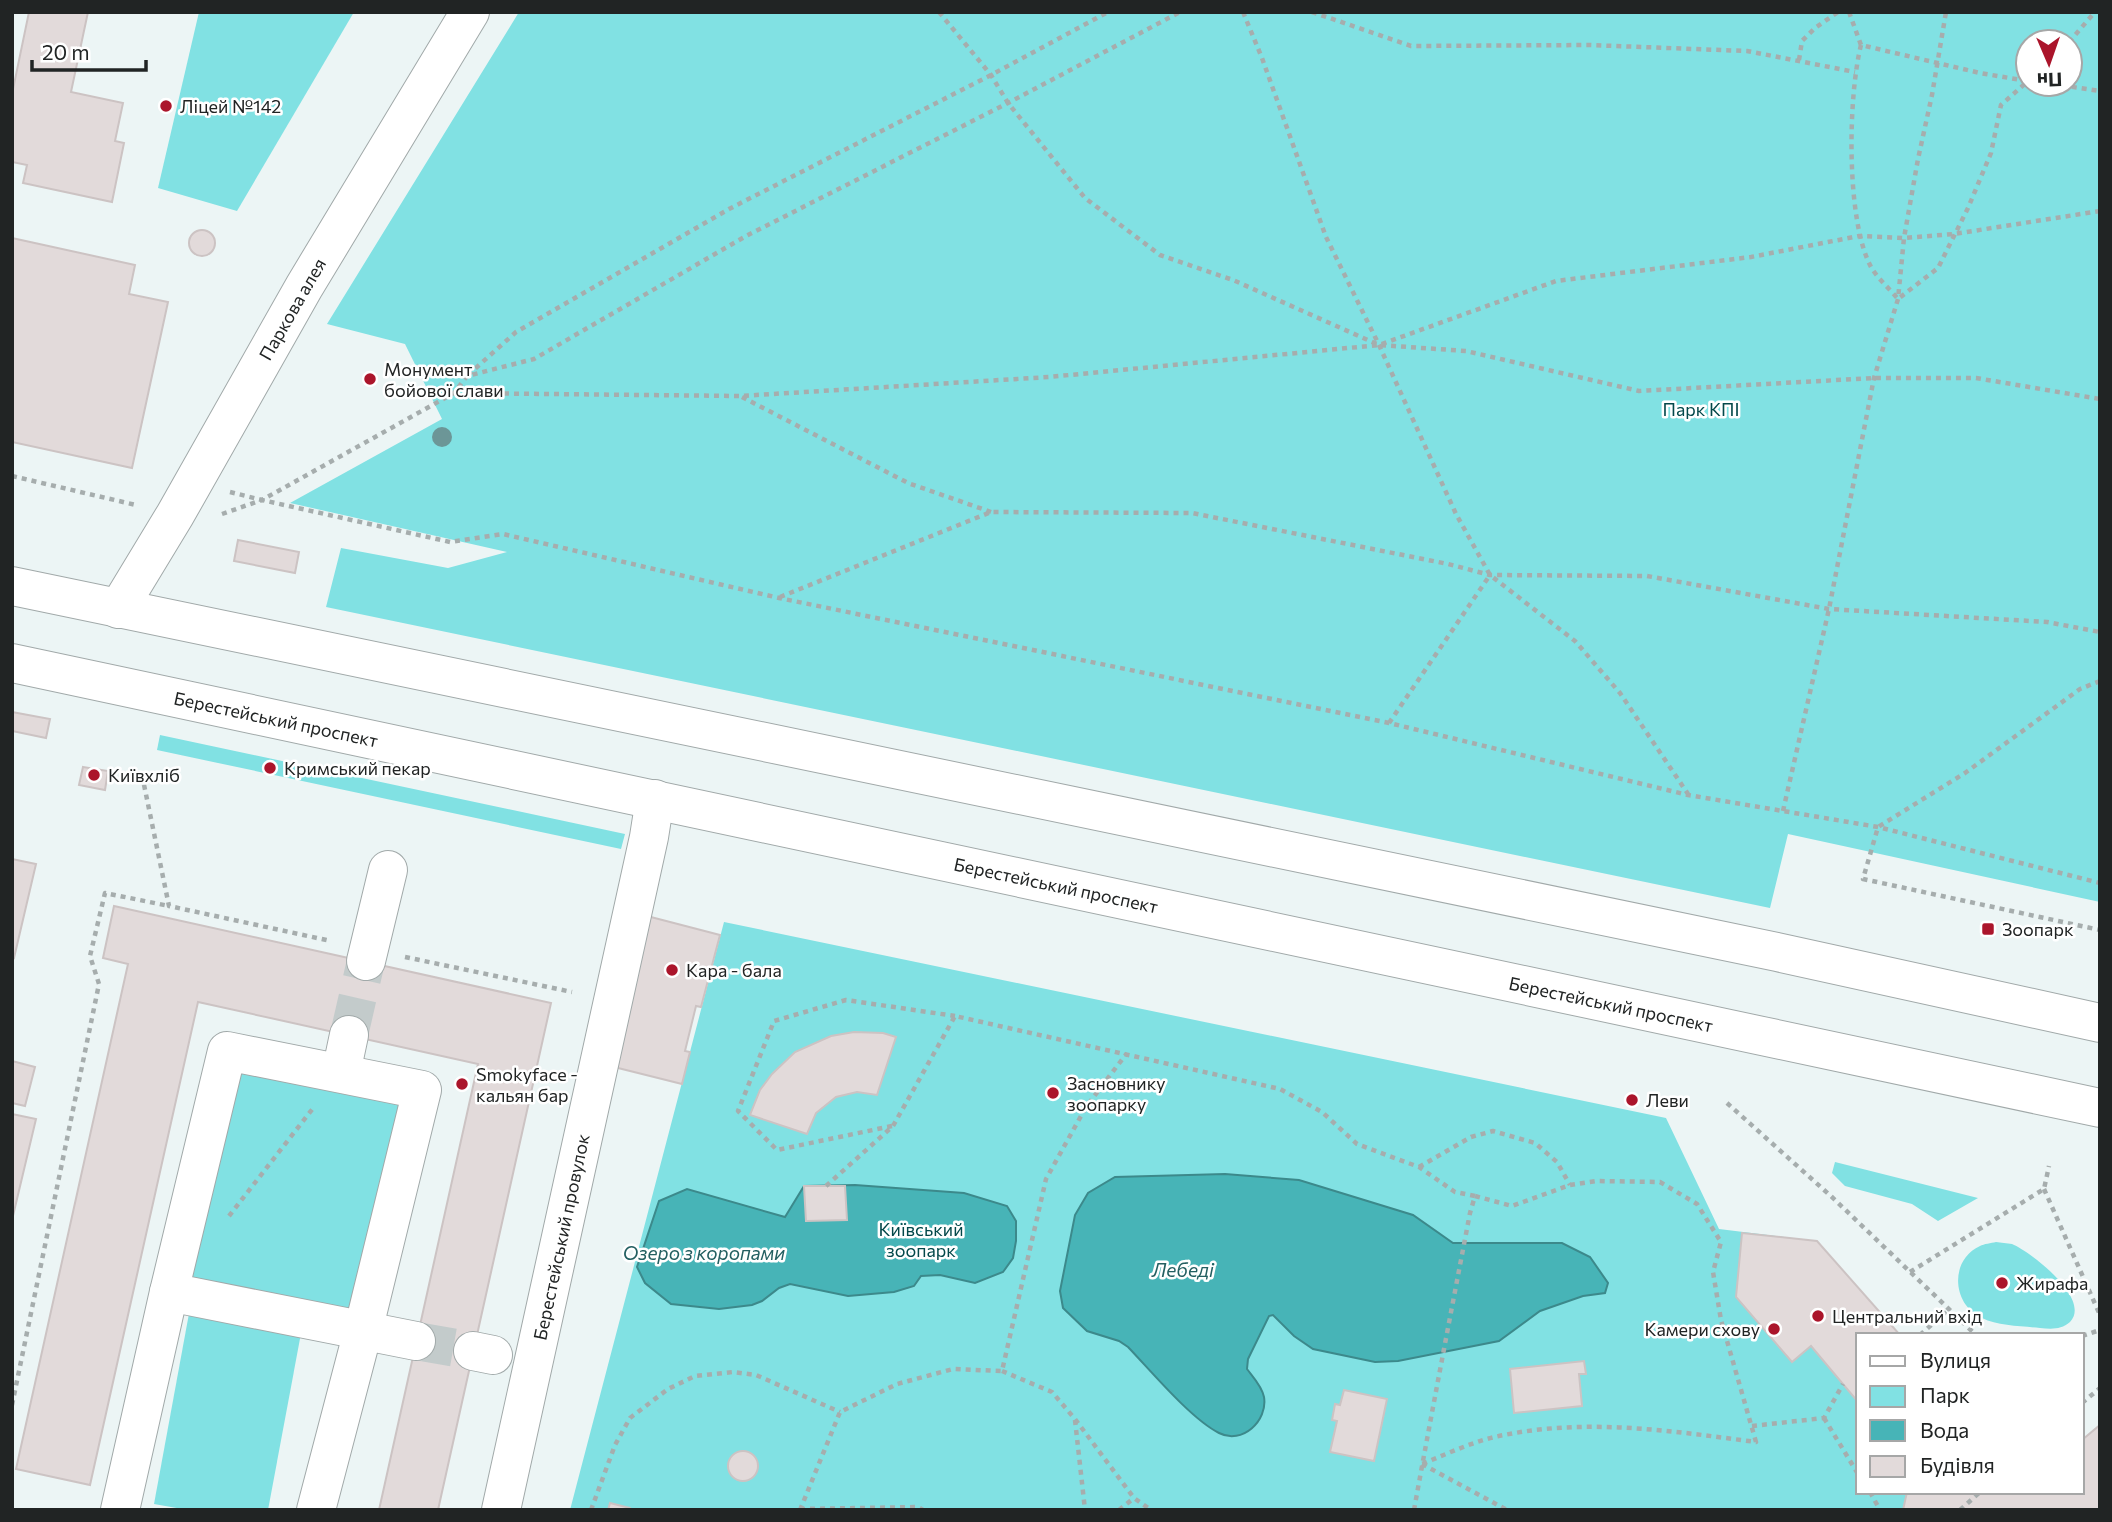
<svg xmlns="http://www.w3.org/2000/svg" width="2112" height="1522" viewBox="0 0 2112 1522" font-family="Commissioner,sans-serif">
  <rect width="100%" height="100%" fill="#ecf5f5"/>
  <g fill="#81e1e3" fill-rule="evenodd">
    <path d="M199 12H354L237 211 158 188Z"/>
    <path d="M519 12H2100V902L1788 834 1770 908 326 607 341 548 448 568 507 552 290 503 442 419 405 344 327 324ZM2070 42V84H2028V42Z"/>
    <path d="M160 735 625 834 621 849 157 750Z"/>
    <path d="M724 922 1666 1118 1719 1229 1817 1241 1900 1335H1858V1492H2082V1440L2100 1425V1510H570Z"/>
    <path d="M236 1068 404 1101 353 1313 187 1280Z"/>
    <path d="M1835 1162 1978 1198 1938 1221 1912 1204 1845 1186 1832 1173Z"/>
    <path d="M1996 1242C2001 1243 2007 1243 2012 1244 2031 1252 2092 1299 2070 1322 2061 1330 2051 1329 2040 1328 2022 1326 1998 1326 1982 1318 1952 1305 1949 1260 1980 1246 1984 1244 1991 1243 1996 1242Z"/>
    <path d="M190 1308 302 1328 268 1510H188L154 1504Z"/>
  </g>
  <g fill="#47b4b7" stroke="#3c898b" stroke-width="2">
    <path d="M1225 1174 1299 1180 1413 1215 1453 1243H1562L1590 1257 1608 1283 1605 1293 1583 1296 1540 1311 1499 1341 1398 1361 1375 1362 1313 1349 1294 1336 1273 1315 1269 1316 1248 1359 1247 1369C1253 1377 1262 1386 1264 1397 1268 1421 1242 1445 1219 1433 1191 1419 1151 1371 1128 1347L1119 1341 1087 1331 1063 1308 1060 1291 1075 1215 1088 1193 1115 1177Z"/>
    <path d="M855 1185 964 1193 1007 1206 1016 1221V1241L1013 1258 1003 1272 975 1283 940 1275 921 1276 914 1286 894 1292 848 1296 790 1284 779 1288 762 1301 752 1305 719 1309 671 1304 645 1283 637 1267 659 1201 687 1189 785 1217 804 1186Z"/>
  </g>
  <g fill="#e2dada" stroke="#ccc3c3" stroke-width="2">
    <path d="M29 12H88L71 92 123 103 115 141 124 143 112 202 23 183 27 165 12 162V94Z"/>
    <circle cx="202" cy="243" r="13"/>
    <path d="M12 238 135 265 129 294 168 302 132 468 12 442Z"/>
    <path d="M238 540 299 552 295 573 234 561Z"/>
    <path d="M12 712 50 719 46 738 12 731Z"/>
    <path d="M83 767 108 771 105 790 79 785Z"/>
    <path d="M12 859 36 864 14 958 12 957Z"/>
    <path d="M114 906 551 1003 438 1510H379L478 1064 198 1002 90 1485 16 1469 128 964 103 958Z"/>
    <path d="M647 916 720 935 701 1007 696 1006 685 1051 690 1052 682 1084 610 1066Z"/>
    <path d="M854 1032 883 1033 896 1037 877 1095 857 1092 836 1097 816 1113 807 1134 750 1115 760 1090 772 1074 795 1052 831 1036Z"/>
    <path d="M12 1061 35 1067 25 1106 12 1103Z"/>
    <path d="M12 1114 36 1119 12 1220Z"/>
    <path d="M804 1186H845L847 1220 806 1221Z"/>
    <path d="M1742 1233 1817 1241 1900 1335H1858V1402L1811 1346 1792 1362 1736 1297Z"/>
    <path d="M1584 1361 1586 1374H1579L1582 1406 1514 1413 1510 1369Z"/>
    <path d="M1344 1390 1387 1399 1374 1461 1330 1452 1337 1421 1332 1420 1335 1404 1340 1405Z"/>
    <path d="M2100 1425V1510H1903L1907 1492H2082V1440Z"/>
    <circle cx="743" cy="1466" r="15"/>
    <path d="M610 1503 630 1508V1510H608Z"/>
  </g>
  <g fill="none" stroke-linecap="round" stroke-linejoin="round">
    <g stroke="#c3cbcb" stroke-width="38" stroke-dasharray="38 19" stroke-linecap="butt">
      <path d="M349 1035 366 961"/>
      <path d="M416 1341 473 1351"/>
    </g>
    <g stroke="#a1a9a9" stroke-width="40">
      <g id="minor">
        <path d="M118 609 175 515 304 287 470 12"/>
        <path d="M366 961 388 870"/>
        <path d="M341 1073 349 1035"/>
        <path d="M169 1292 416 1341"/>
        <path d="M473 1351 493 1355"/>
        <path d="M120 1510 169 1292 227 1051 422 1090 363 1331 316 1510"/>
        <path d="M501 1510 649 837 655 799"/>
      </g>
    </g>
    <g stroke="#a1a9a9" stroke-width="40">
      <g id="major">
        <path d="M12 586 1777 952 2100 1023"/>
        <path d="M12 663 2100 1108"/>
      </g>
    </g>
    <g stroke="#a6adad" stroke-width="4.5" stroke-dasharray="5 5" stroke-linecap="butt">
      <path d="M939 12 991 75 1008 103 1085 198 1160 255 1233 280 1379 345 1466 351 1639 391 1874 378H1976L2100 399"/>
      <path d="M1243 12 1262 58 1326 237 1379 345 1456 514 1490 575 1575 641 1620 693 1688 794"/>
      <path d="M1312 12 1411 46 1589 45 1747 51 1855 72"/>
      <path d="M1849 12 1861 45 1980 73 2027 81"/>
      <path d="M2069 42 2095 12"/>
      <path d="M1861 45C1848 97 1846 217 1870 265 1876 277 1889 288 1898 299L1938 268 1968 208 1991 153 2001 105 2028 81"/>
      <path d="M1799 60 1802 41 1815 28 1838 12"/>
      <path d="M2052 84 2100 91"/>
      <path d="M468 375 516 332 729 209 991 75 1108 12"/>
      <path d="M454 393 740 396 1049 377 1379 345 1556 281 1751 257 1859 236 1904 238 1954 234 2100 211"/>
      <path d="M742 397 908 483 991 512"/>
      <path d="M12 476 136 505"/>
      <path d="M230 492 262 500 454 393 467 376 534 359 746 236 1008 103 1180 12"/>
      <path d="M222 514 262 500 450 542 503 534 779 598 1389 723 1688 795 1878 827 2100 883"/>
      <path d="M780 597 991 512 1192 513 1448 564 1490 575 1647 576 1829 609 2047 622 2100 632"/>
      <path d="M2100 681 2080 689 1965 773 1878 827 1863 879 2100 930"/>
      <path d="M1389 723 1490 575"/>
      <path d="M142 775 169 906 331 941"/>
      <path d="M1783 811 1829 609 1874 378 1898 299 1904 238 1918 159 1932 95 1946 12"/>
      <path d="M405 957 572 992"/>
      <path d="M1727 1103 1833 1198 1976 1335"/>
      <path d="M892 1126 777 1150 738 1111 774 1021 846 1000 955 1016"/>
      <path d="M1419 1167 1471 1137 1493 1131 1535 1143 1557 1162 1570 1185"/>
      <path d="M826 1186 893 1126 955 1016 1280 1089 1322 1112 1357 1144 1419 1167 1455 1192 1475 1196"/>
      <path d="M2044 1189 2100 1315"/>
      <path d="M229 1216 314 1107"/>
      <path d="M1910 1272 2044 1189 2049 1166"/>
      <path d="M1920 1335 1949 1309"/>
      <path d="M2082 1336 2100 1330"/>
      <path d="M1002 1371 1052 1392 1075 1419 1134 1498 1151 1510"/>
      <path d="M2082 1403 2100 1388"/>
      <path d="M12 1405 99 984 90 956 105 893 169 906"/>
      <path d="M1824 1418 1858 1474"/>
      <path d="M1075 1420 1085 1510"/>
      <path d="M1752 1426 1824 1418 1843 1384"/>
      <path d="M1422 1464 1507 1510"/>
      <path d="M1870 1492 1880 1510"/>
      <path d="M800 1509 918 1507 923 1510"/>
      <path d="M591 1510 615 1445 630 1418 668 1389 695 1376 733 1372 756 1375 840 1412"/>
      <path d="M800 1510 840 1412 897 1384 953 1369 1002 1371 1046 1179 1086 1107 1127 1053"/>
      <path d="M1119 1510 1134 1498"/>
      <path d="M1414 1510C1432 1411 1451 1312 1470 1213L1475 1196 1512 1206 1570 1185 1596 1181 1660 1182 1697 1204 1721 1242 1713 1272 1721 1320 1756 1442C1672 1431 1589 1418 1504 1435 1476 1440 1449 1453 1422 1464"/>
      <path d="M1960 1510 1980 1492"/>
    </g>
    <use href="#minor" stroke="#fff" stroke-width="38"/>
    <use href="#major" stroke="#fff" stroke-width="38"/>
  </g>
  <circle fill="#6c9697" cx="442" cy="437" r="10"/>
  <g fill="#ab152b" stroke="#fff" stroke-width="2.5">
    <circle cx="166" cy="106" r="7"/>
    <circle cx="370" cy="379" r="7"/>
    <circle cx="270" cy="768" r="7"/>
    <circle cx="94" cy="775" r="7"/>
    <rect x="1981" y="922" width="14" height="14" rx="3.5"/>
    <circle cx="672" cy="970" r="7"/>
    <circle cx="462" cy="1084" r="7"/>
    <circle cx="1053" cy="1093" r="7"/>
    <circle cx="1632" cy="1100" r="7"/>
    <circle cx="2002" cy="1283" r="7"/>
    <circle cx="1818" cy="1316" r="7"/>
    <circle cx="1774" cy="1329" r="7"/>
  </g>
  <g text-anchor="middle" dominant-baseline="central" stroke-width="5" stroke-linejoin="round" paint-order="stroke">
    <g font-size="18" fill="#212424" stroke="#fff" text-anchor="start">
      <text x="180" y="106">Ліцей №142</text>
      <text x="384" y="369">Монумент<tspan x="384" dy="21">бойової слави</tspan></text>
      <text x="284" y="768">Кримський пекар</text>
      <text x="108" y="775">Київхліб</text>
      <text x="2002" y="929">Зоопарк</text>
      <text x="686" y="970">Кара - бала</text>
      <text x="476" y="1074">Smokyface -<tspan x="476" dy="21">кальян бар</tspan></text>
      <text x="1067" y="1083">Засновнику<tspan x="1067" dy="21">зоопарку</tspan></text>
      <text x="1646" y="1100">Леви</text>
      <text x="2016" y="1283">Жирафа</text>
      <text x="1832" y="1316">Центральний вхід</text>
      <text x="1760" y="1329" text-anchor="end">Камери схову</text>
    </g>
    <g font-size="18" fill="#212424" stroke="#fff">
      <text transform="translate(292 309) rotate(-60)">Паркова алея</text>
      <text transform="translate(276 719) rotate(12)">Берестейський проспект</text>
      <text transform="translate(1056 885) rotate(12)">Берестейський проспект</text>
      <text transform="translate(1611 1004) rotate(12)">Берестейський проспект</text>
      <text transform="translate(561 1237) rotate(-78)">Берестейський провулок</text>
    </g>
    <g font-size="18" fill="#03484a" stroke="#fff">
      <text x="1701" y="409">Парк КПІ</text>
      <text x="921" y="1229">Київський<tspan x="921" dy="21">зоопарк</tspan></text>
    </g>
    <g font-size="19" font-style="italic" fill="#235f61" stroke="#fff">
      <text x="704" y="1252">Озеро з коропами</text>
      <text x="1183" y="1269">Лебеді</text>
    </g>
  </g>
  <rect width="2112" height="1522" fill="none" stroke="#212424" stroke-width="28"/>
  <rect x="1856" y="1333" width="228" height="161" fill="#ffffff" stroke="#a6a7a7" stroke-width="2"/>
  <rect x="1870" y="1356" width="35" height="10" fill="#ffffff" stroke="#a6a7a7" stroke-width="2"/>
  <text x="1920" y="1368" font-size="21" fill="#212424">Вулиця</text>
  <rect x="1870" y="1386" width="35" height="21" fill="#81e1e3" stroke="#a6a7a7" stroke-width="2"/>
  <text x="1920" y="1403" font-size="21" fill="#212424">Парк</text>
  <rect x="1870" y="1420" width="35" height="21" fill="#47b4b7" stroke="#a6a7a7" stroke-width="2"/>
  <text x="1920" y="1438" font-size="21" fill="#212424">Вода</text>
  <rect x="1870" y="1456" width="35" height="21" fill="#e2dada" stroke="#a6a7a7" stroke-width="2"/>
  <text x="1920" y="1473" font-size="21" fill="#212424">Будівля</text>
  <g transform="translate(2049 63) rotate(178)"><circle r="33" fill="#ffffff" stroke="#a6a7a7" stroke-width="2"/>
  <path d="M0-5L12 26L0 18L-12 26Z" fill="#ab152b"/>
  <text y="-10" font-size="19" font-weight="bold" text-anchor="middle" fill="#212424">Пн</text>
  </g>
  <path d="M32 60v10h114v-10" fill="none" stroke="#212424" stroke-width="3.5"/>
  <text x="42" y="60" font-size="21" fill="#212424" stroke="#ffffff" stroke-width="5" paint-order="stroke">20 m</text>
</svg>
